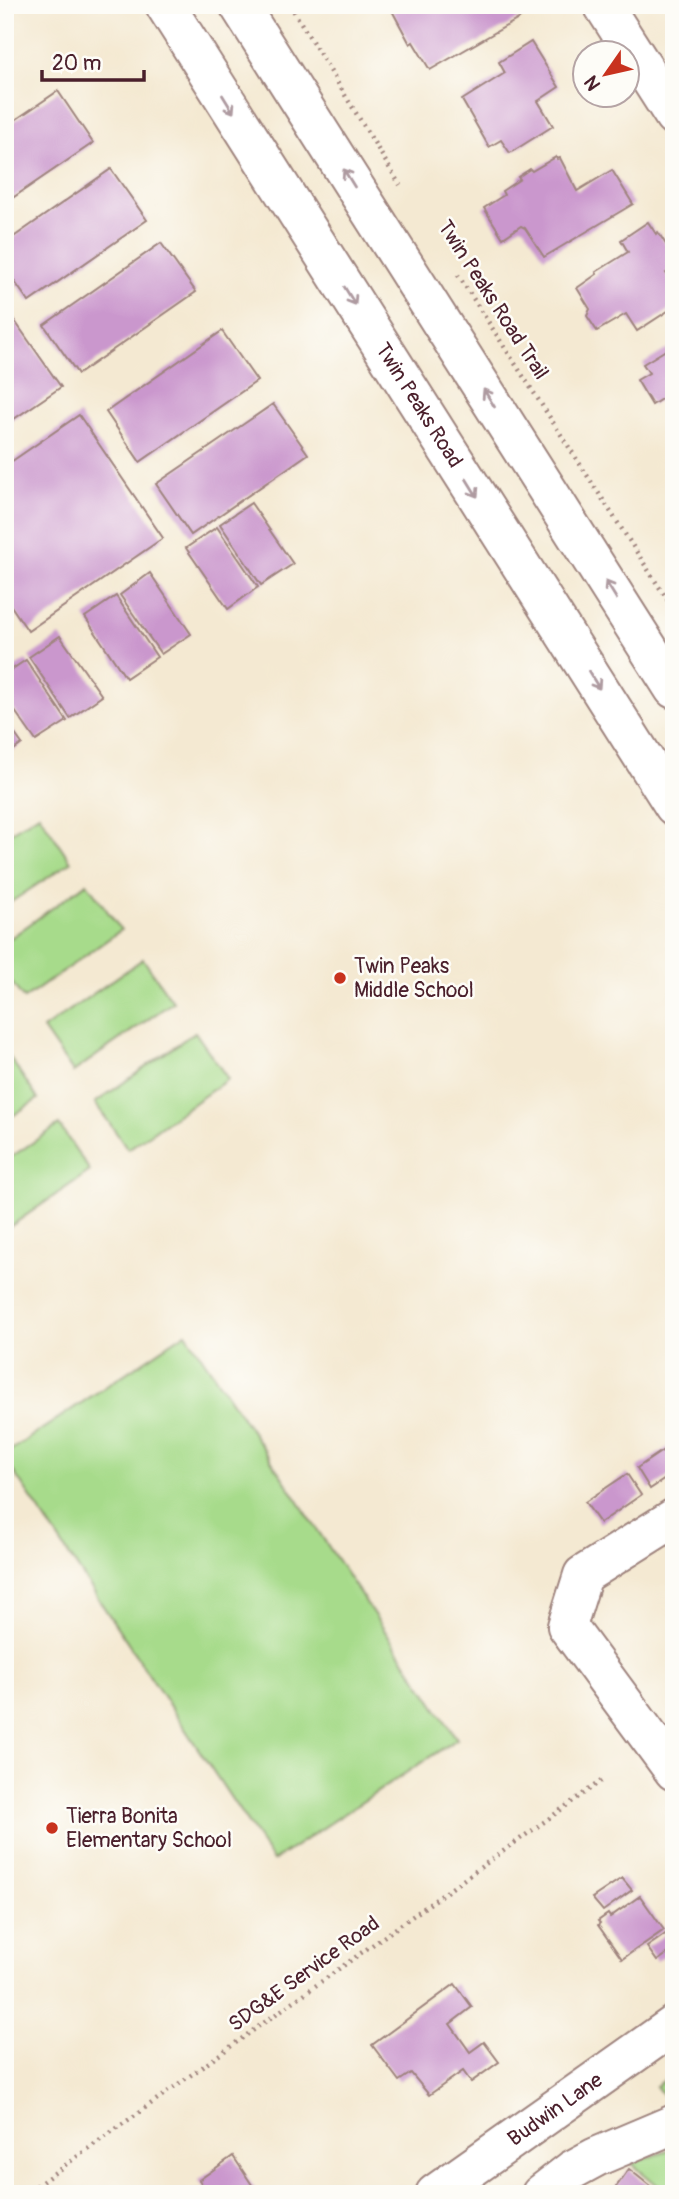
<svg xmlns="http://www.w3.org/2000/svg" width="679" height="2199" viewBox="0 0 679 2199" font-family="Pangolin,sans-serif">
  <rect width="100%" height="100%" fill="#fdfcf7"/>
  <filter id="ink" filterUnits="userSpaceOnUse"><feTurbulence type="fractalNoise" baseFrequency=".0143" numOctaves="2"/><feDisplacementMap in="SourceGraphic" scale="14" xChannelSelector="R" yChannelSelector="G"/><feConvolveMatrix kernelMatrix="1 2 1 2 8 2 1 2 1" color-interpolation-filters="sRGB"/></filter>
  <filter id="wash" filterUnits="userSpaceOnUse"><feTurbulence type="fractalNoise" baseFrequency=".00686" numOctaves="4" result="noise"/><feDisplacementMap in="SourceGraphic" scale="28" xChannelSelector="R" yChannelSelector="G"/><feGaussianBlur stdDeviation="1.57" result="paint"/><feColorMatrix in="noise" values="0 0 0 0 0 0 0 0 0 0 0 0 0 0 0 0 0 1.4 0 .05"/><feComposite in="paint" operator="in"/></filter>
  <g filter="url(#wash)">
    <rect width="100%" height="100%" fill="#f4e9d2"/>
    <g fill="#a7db8b" stroke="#787d5b" stroke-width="2">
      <path d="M39 814 71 862 5 906V836Z"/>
      <path d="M87 883 121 930 24 999 5 974V942Z"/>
      <path d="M143 959 173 1002 73 1072 43 1029Z"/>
      <path d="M195 1032 228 1079 128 1149 95 1103Z"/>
      <path d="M6 1052 38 1099 5 1121V1053Z"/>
      <path d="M59 1125 90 1171 5 1230V1161Z"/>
      <path d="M186 1333 457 1739 273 1861 5 1459V1454Z"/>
      <path d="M674 2074V2103L670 2105 656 2086Z"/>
      <path d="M674 2149V2194H668L631 2163Z"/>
    </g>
    <g id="blocks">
      <g fill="#ca97cd">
        <path d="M389 5H513L520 18 430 70 413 42 410 44Z"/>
        <path d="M531 42 559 87 538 101 553 126 510 153 501 140 489 147 462 100 505 73 499 62Z"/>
        <path d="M58 91 93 143 5 203V127Z"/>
        <path d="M556 157 557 159 560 158 577 191 612 170 633 204 544 257 525 228 521 226 503 238 484 208 504 195 502 191 520 179 518 177 530 169 532 171Z"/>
        <path d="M111 169 147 220 29 302 5 268V243Z"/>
        <path d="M648 222 656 234 658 232 674 257V268L666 273 674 286V307L637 331 626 314 597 331 587 316 590 309 577 288 597 274 596 272 628 252 621 240Z"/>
        <path d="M161 243 196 292 78 374 44 325Z"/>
        <path d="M5 307 61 387 5 425Z"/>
        <path d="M222 331 257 381 140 462 106 412Z"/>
        <path d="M674 345V416L663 398 652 405 637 380 649 373 643 364Z"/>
        <path d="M273 404 308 454 191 535 156 484Z"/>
        <path d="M79 415 163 538 28 631 5 597V466Z"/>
        <path d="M251 503 293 564 261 585 220 524Z"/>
        <path d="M217 527 258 587 228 609 186 548Z"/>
        <path d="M150 573 191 634 161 654 120 595Z"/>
        <path d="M116 596 157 657 126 678 85 617Z"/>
        <path d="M60 636 102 696 70 718 29 657Z"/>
        <path d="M26 660 67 721 36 741 5 697V674Z"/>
        <path d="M5 720 22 744 5 756Z"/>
        <path d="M674 1443V1473L650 1489 637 1468Z"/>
        <path d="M627 1474 641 1495 600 1523 585 1502Z"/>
        <path d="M622 1878 632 1890 603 1911 592 1898Z"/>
        <path d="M640 1896 664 1930 622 1959 598 1925 600 1923 598 1921 608 1914 610 1917Z"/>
        <path d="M674 1928V1949L657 1961 647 1947Z"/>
        <path d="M455 1984 472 2007 450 2024 470 2052 484 2042 499 2062 471 2082 463 2071 429 2095 411 2073 399 2081 372 2045Z"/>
        <path d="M233 2156 258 2194H209L199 2180Z"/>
        <path d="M629 2169 660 2194H611Z"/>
      </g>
    </g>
  </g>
  <g filter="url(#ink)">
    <use href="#blocks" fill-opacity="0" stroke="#9f847e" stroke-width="2"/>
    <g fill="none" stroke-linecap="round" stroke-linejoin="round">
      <g stroke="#9f847e" stroke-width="42">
        <g id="minor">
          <path d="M603 5 674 116"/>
          <path d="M674 1518 583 1575 567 1626 674 1771"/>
          <path id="s1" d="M435 2194 674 2025"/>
          <path d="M541 2194 572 2170 596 2157 674 2124"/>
        </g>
      </g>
      <g stroke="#9f847e" stroke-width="42">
        <g id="major">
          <path id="s2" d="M165 5 674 806"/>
          <path d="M239 5 674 689"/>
        </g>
      </g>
      <g stroke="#9f847e" stroke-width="4.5" stroke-dasharray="2 5" stroke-linecap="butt">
        <path d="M290 5 400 185"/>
        <path d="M458 275 674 610"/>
        <path d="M25 2194 601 1781"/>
      </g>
      <use href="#minor" stroke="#fff" stroke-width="38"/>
      <use href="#major" stroke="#fff" stroke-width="38"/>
    </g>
    <defs><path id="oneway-shaft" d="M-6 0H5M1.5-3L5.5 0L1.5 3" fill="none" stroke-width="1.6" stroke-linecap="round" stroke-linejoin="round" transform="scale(1.75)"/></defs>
    <g stroke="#ae9aa0">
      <use href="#oneway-shaft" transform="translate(228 104) rotate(58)"/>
      <use href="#oneway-shaft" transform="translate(349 178) rotate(-122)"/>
      <use href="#oneway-shaft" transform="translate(350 296) rotate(58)"/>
      <use href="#oneway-shaft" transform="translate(489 398) rotate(-122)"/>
      <use href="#oneway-shaft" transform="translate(472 488) rotate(58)"/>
      <use href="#oneway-shaft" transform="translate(611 590) rotate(-122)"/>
      <use href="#oneway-shaft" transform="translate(594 680) rotate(58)"/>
    </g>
  </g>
  <g fill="#c8321e" stroke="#fdfcf7" stroke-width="2.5">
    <circle cx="340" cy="978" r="7"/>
    <circle cx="52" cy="1828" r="7"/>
  </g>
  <g text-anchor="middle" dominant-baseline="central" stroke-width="5" stroke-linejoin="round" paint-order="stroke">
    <g font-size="21" fill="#4a1f2b" stroke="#fdfcf7">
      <text transform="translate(493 300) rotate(57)">Twin Peaks Road Trail</text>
      <text stroke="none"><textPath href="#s2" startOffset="474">Twin Peaks Road</textPath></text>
      <text transform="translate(304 1974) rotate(-36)">SDG&amp;E Service Road</text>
      <text stroke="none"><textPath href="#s1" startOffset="147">Budwin Lane</textPath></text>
    </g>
    <g font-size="21" fill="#4a1f2b" stroke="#fdfcf7" text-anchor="start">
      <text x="354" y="966">Twin Peaks<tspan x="354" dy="24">Middle School</tspan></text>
      <text x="66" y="1816">Tierra Bonita<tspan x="66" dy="24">Elementary School</tspan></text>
    </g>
  </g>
  <rect width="679" height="2199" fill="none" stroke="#fdfcf7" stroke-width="28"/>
  <g transform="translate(606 74) rotate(236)"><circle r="33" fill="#fdfcf7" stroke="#b5a4a5" stroke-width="2"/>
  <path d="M0-5L12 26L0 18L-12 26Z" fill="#c8321e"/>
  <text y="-10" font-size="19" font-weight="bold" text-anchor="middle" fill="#4a1f2b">N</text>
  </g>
  <path d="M42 70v10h102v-10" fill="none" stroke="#4a1f2b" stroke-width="3.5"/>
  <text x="52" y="70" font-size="21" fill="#4a1f2b" stroke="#fdfcf7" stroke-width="5" paint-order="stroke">20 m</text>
</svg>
